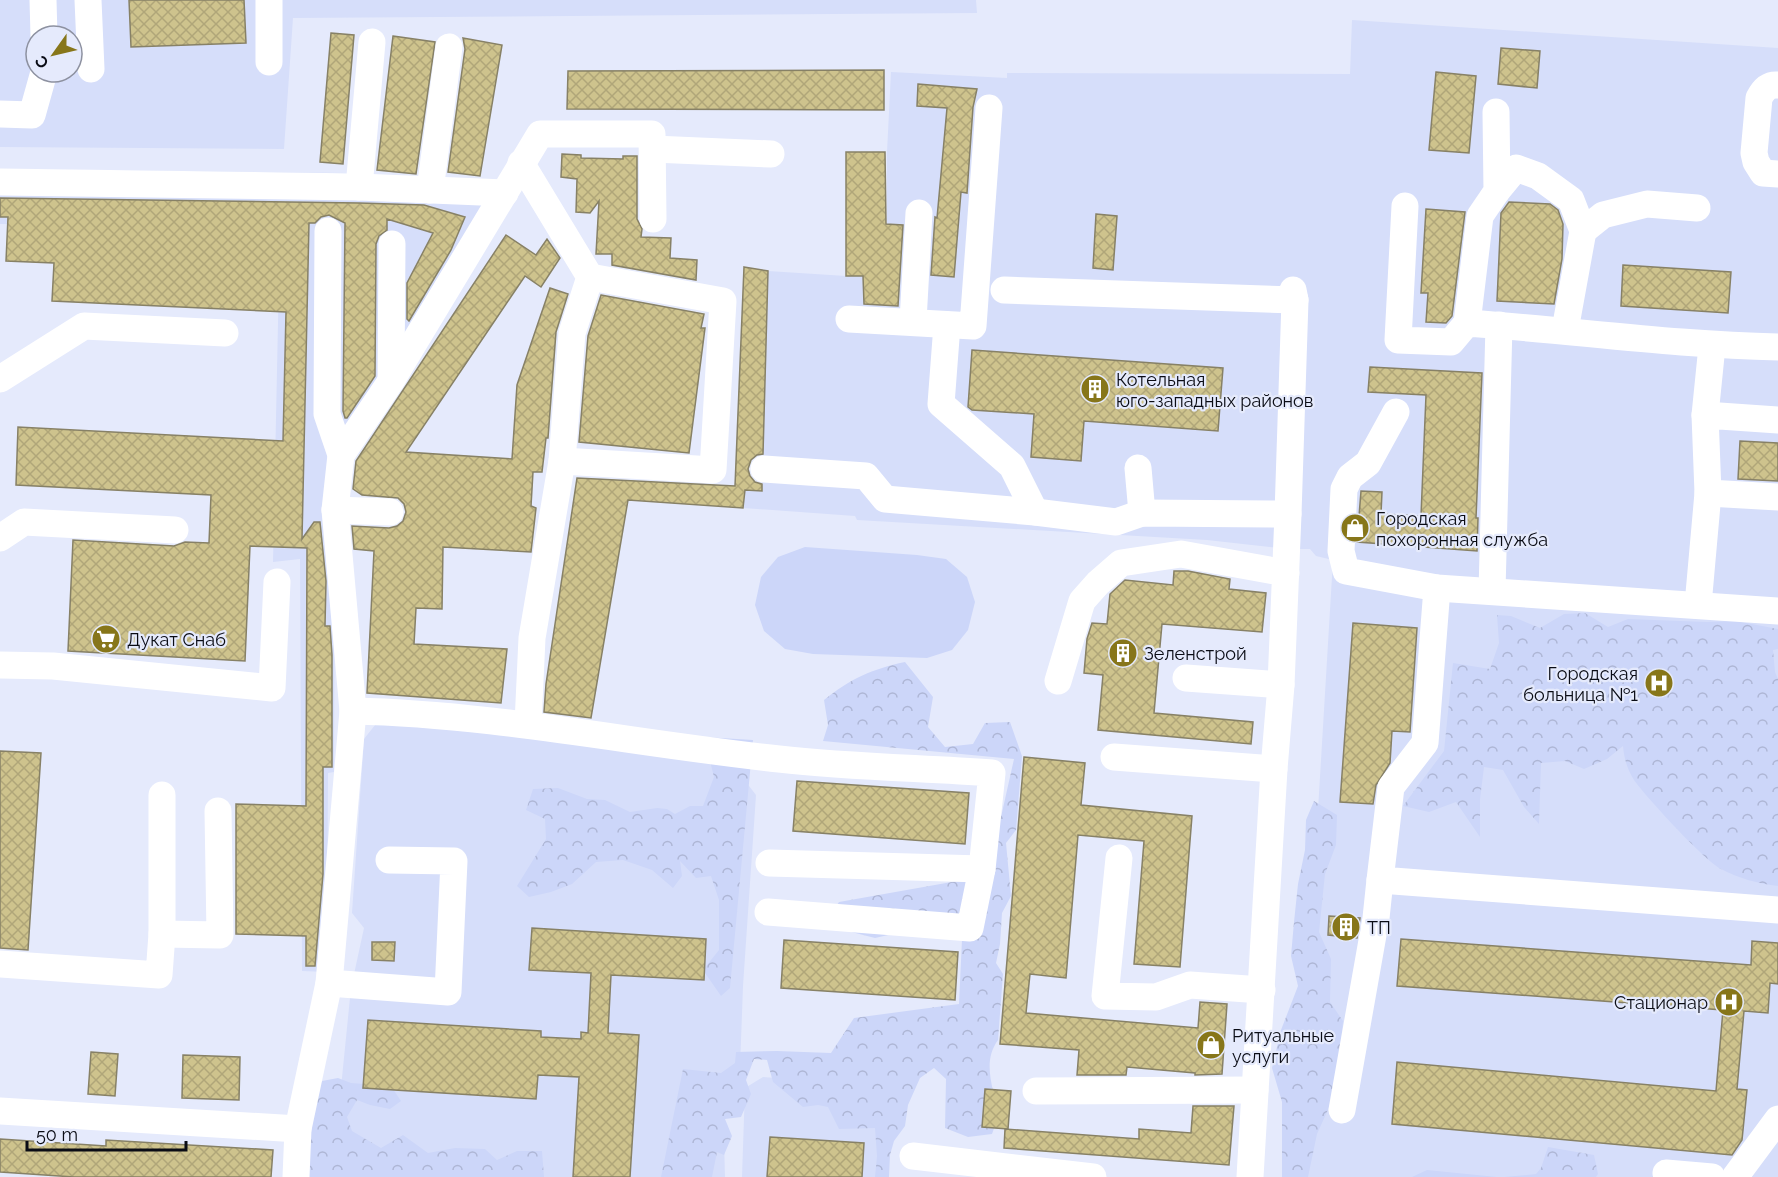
<svg xmlns="http://www.w3.org/2000/svg" width="1778" height="1177" viewBox="0 0 1778 1177" font-family="Raleway,sans-serif">
  <defs>
    <pattern id="forest-crowns" width="20" height="18" patternUnits="userSpaceOnUse" patternTransform="scale(1.5)"><rect width="20" height="18" fill="#ccd6f9"/><path d="M2 6a3 3 0 1 1 6 0M12 15a3 3 0 1 1 6 0" fill="none" stroke="#aeb6d5"/></pattern>
    <pattern id="building-cross-hatch" width="8" height="8" patternUnits="userSpaceOnUse" patternTransform="scale(1.5)"><rect width="8" height="8" fill="#cec38d"/><path d="M0 0l8 8M0 8l8-8" fill="none" stroke="#b0a679"/></pattern>
  </defs>
  <rect width="100%" height="100%" fill="#e5eafc"/>
  <g fill="#d6defa" fill-rule="evenodd">
    <path d="M0 0H976L977 13 293 18 284 149 0 147ZM36 36H72V72H36Z"/>
    <path d="M1352 20 1778 48V1177H1296L1333 560 1316 556 1310 549H1288L1207 540 857 520 855 516 743 508 745 490H762L768 271 846 276H887V152L891 72 1007 78V73L1350 74Z"/>
    <path d="M0 169 345 173 506 185 341 469 335 510 334 772 328 773 327 972 302 971 300 559 273 562 280 227 0 224Z"/>
    <path d="M379 720 648 751 736 769 756 795 743 986 740 1068 723 1106 725 1177H332L351 988 364 928 352 913 364 739Z"/>
    <path d="M763 1077 862 1085 884 1111 881 1177H742L745 1088Z"/>
  </g>
  <g fill="url(#forest-crowns)">
    <path d="M1585 613 1608 627 1628 619 1707 622 1736 621 1778 629V649L1773 650 1775 672 1778 679V886C1759 884 1738 878 1721 869 1705 861 1645 796 1634 780 1627 769 1624 758 1623 746L1607 759 1584 769 1565 761 1541 763 1539 824 1524 807 1503 770 1484 767 1480 799V837L1456 802 1429 812 1403 806 1444 751 1453 663 1490 669 1499 643 1497 615 1511 616 1540 628 1564 614Z"/>
    <path d="M905 662 933 697 928 727 945 747 973 744 985 723 1010 722 1022 756 1016 830 1006 843 1011 896 1002 913 1000 944 996 963 1003 974 998 1040C976 1071 1006 1101 992 1134L968 1137 945 1128 946 1079 934 1068 920 1078 908 1105 905 1126 894 1141 890 1155 889 1177H875L877 1156 875 1128 839 1129 828 1107 818 1105 803 1107 773 1082 767 1060 754 1059 746 1080 751 1094 741 1117 725 1119 732 1136 724 1155 717 1152 712 1177H661L683 1069 721 1073 735 1063 736 1052 777 1051 831 1053 854 1018 959 1004 963 918 875 938 824 925 839 902 963 880 1001 817 1014 759 823 741 828 725 824 700C850 679 872 669 905 662Z"/>
    <path d="M704 737 753 740 730 988 721 996 703 970 719 950V900L711 876 696 878 680 861 682 876 673 888 652 870 623 860 596 862 572 884 551 892 529 897 517 886 546 839 545 819 526 810 533 789 558 788 587 799 605 800 630 812 657 808 667 809 675 814 690 806H703L714 777Z"/>
    <path d="M1314 801 1337 815 1336 845 1325 874 1319 932 1331 959 1330 1002 1343 1021 1336 1092 1317 1134 1308 1177H1282V1102L1272 1068 1281 1030 1298 986 1291 956 1294 922 1298 884 1305 850 1306 820Z"/>
    <path d="M338 1078 351 1083 391 1086 401 1101 390 1109 370 1105 357 1100 347 1117 352 1131 381 1148 403 1135 428 1153 455 1148 485 1149 497 1160 517 1151H542L544 1177H297L311 1096 322 1081Z"/>
    <path d="M1548 1147 1594 1155 1598 1174 1596 1177H1504L1536 1174 1541 1168Z"/>
    <path d="M1427 1170 1497 1177H1412Z"/>
  </g>
  <path fill="#ccd6f9" d="M805 547 917 555 946 559 967 577 975 602 968 630 952 650 927 658 813 654 785 649 764 631 755 605 761 577 778 557Z"/>
  <g fill="url(#building-cross-hatch)" stroke="#878166" stroke-width="1.5">
    <path d="M129 0H244L246 43 131 47Z"/>
    <path d="M331 33 354 35 343 164 320 162Z"/>
    <path d="M393 36 435 42 416 174 377 170Z"/>
    <path d="M463 38 502 45 480 176 448 172 465 49Z"/>
    <path d="M1501 48 1540 51 1537 88 1498 84Z"/>
    <path d="M884 70V110L567 109 568 71Z"/>
    <path d="M1436 72 1476 76 1469 153 1429 150Z"/>
    <path d="M918 84 977 89 973 107 967 193 961 192 954 277 931 275 935 217 937 218 947 108 917 106Z"/>
    <path d="M846 152H885L886 224 903 225 898 306 864 304 863 276H846Z"/>
    <path d="M562 154 581 155V158L623 159V156H637V219L642 229 641 237 671 238 670 258 697 260 696 280 612 265V254H596L599 201 590 213 576 212 577 179 561 177Z"/>
    <path d="M0 198 359 203 424 205 465 217 451 250 409 321 407 319V283L433 233 387 219V230L379 236 376 244 375 376 347 418H345L343 411 345 223 329 215 321 217 315 223H309L302 539 314 522H320L326 581 325 626H330L332 655V767H323V874L315 966H306V936L236 934V804L306 806 307 548 250 546 245 661 68 651 73 540 174 546 185 542 209 543 211 495 16 485 18 427 283 441 286 312 52 301 54 263 6 261 8 217H0Z"/>
    <path d="M1509 202 1550 204 1558 210 1563 224 1562 259 1554 304 1497 301 1501 213Z"/>
    <path d="M1426 209 1465 212 1452 316 1446 323 1426 322 1428 293H1421Z"/>
    <path d="M1096 214 1117 216 1113 270 1093 268Z"/>
    <path d="M506 235 536 255 547 239 560 258 541 287 525 276 406 452 512 459 517 385 550 288 568 294 556 332 548 438H546L542 472H533L531 506 536 508 531 552 443 547 442 609 416 608 414 644 507 649 501 703 367 693 374 551 354 549 352 526 389 528 397 526 403 521 406 512 404 504 398 498 362 495 353 489 356 461Z"/>
    <path d="M1623 265 1731 272 1728 313 1621 306Z"/>
    <path d="M744 267 768 271 763 454 757 455 751 460 748 469 750 476 755 482 762 484V491L745 490 743 508 628 500 591 718 544 712 546 684 577 478 735 486Z"/>
    <path d="M601 295 704 314 701 328H705L689 453 579 442 588 336Z"/>
    <path d="M972 350 1223 368 1218 431 1084 421 1081 461 1031 457 1034 414 972 410 968 407Z"/>
    <path d="M1370 367 1482 373 1476 518H1478L1477 551 1357 542 1361 491 1382 492 1381 514 1421 516 1426 395 1368 392Z"/>
    <path d="M1740 441 1778 443V481L1738 479Z"/>
    <path d="M1174 571H1188L1230 579 1229 589 1266 593 1262 632 1162 624 1154 713 1253 722 1251 744 1098 730 1103 675 1084 673 1087 639 1092 623 1107 624 1110 594 1125 580 1173 585Z"/>
    <path d="M1353 623 1417 628 1410 732 1392 731 1390 763 1376 785 1373 804 1340 802Z"/>
    <path d="M0 751 41 753 28 950 0 948Z"/>
    <path d="M1024 757 1085 763 1081 805 1192 816 1180 967 1134 964 1144 841 1078 835 1066 978 1030 974 1026 1013 1198 1028 1200 1002 1227 1004 1222 1074 1195 1075V1073L1127 1067 1126 1075H1077L1079 1050 1000 1044Z"/>
    <path d="M797 781 969 793 965 844 793 831Z"/>
    <path d="M1329 916 1360 918 1357 938 1328 935Z"/>
    <path d="M532 928 706 939 704 980 611 975 608 1033 639 1035 630 1177H573L579 1077 538 1075 536 1099 363 1088 368 1020 541 1031V1037L581 1039V1032L588 1033 591 973 529 970Z"/>
    <path d="M1401 939 1751 965 1752 941 1778 943V984L1770 983 1768 1013 1744 1011 1737 1089 1747 1090 1742 1140 1732 1155 1392 1124 1397 1062 1716 1091 1723 1010 1397 986Z"/>
    <path d="M784 940 958 952 955 1000 781 988Z"/>
    <path d="M372 942H395L394 961 372 960Z"/>
    <path d="M91 1052 118 1054 115 1096 88 1094Z"/>
    <path d="M183 1055 240 1057 239 1100 182 1098Z"/>
    <path d="M985 1089 1011 1091 1008 1129 982 1127Z"/>
    <path d="M1193 1106H1234L1229 1165 1004 1148 1005 1129 1139 1139V1129L1191 1133Z"/>
    <path d="M770 1137 864 1143 862 1177H767Z"/>
    <path d="M0 1139 106 1146V1140L273 1150 271 1177H74L0 1172Z"/>
  </g>
  <g fill="none" stroke-linecap="round" stroke-linejoin="round">
    <g stroke="#fff" stroke-width="27">
      <path d="M43 0 44 36"/>
      <path d="M88 0 91 69"/>
      <path d="M269 62V0"/>
      <path d="M1778 85C1768 84 1763 90 1759 98L1754 153 1756 162 1763 173 1778 174"/>
      <path d="M0 114 32 115 44 72"/>
      <path d="M653 149 771 154"/>
      <path d="M521 163 590 277 572 333 562 461 532 638 528 724"/>
      <path d="M0 182 359 187 505 193"/>
      <path d="M359 187 372 42"/>
      <path d="M430 190 449 47"/>
      <path d="M1497 191 1516 168 1538 176 1571 200 1583 231 1565 330"/>
      <path d="M1405 206 1398 340 1451 342 1467 323C1571 330 1674 345 1778 347"/>
      <path d="M1583 231 1603 215 1647 204 1697 208"/>
      <path d="M1004 290 1295 300"/>
      <path d="M849 319 973 326 989 108"/>
      <path d="M913 321 919 213"/>
      <path d="M1467 323 1480 216 1497 191 1496 112"/>
      <path d="M947 325 941 404 1012 466 1035 512"/>
      <path d="M0 379 84 326 225 333"/>
      <path d="M391 380 392 244"/>
      <path d="M1396 412 1368 463 1350 477 1344 489 1341 551 1346 571 1437 588 1778 611"/>
      <path d="M1705 415 1712 346"/>
      <path d="M341 455 391 381 540 134H652L653 219"/>
      <path d="M562 461 713 470 723 301 590 277"/>
      <path d="M1138 468 1142 513"/>
      <path d="M764 469 866 476 885 499 1035 512 1116 522 1142 513 1288 514 1281 685 1274 769 1250 1177"/>
      <path d="M1708 493 1778 497"/>
      <path d="M335 510 390 512"/>
      <path d="M1288 514 1295 300 1293 290"/>
      <path d="M0 538 24 522 175 530"/>
      <path d="M1437 588 1425 743 1391 787 1380 880 1778 910"/>
      <path d="M1492 591 1499 325"/>
      <path d="M1698 605 1708 493 1705 415 1778 420"/>
      <path d="M0 665 53 666 272 688 277 582"/>
      <path d="M1186 678 1281 685"/>
      <path d="M1058 681 1082 601 1098 583 1121 563 1181 554 1286 573"/>
      <path d="M353 711C496 714 637 744 779 759 849 767 921 768 992 773L982 869 769 863"/>
      <path d="M1114 757 1274 769"/>
      <path d="M1119 858 1105 996 1156 997 1190 985 1262 990"/>
      <path d="M768 912 970 928 982 869"/>
      <path d="M162 934 220 935 218 811"/>
      <path d="M0 964 159 975 162 934V795"/>
      <path d="M329 983 448 992 454 861 389 860"/>
      <path d="M1036 1091 1255 1090"/>
      <path d="M1342 1110 1376 918 1380 880"/>
      <path d="M0 1111 298 1129"/>
      <path d="M913 1156 1093 1177"/>
      <path d="M1666 1173 1712 1177"/>
      <path d="M296 1177 298 1129 329 983 353 711 335 510 341 455 327 414 328 231"/>
      <path d="M1735 1177 1778 1119"/>
    </g>
  </g>
  <defs>
    <g id="building-disc" transform="scale(1.5)"><circle r="9.5" fill="#87761a" stroke="#e5eafc"/><path d="M-4-6H4V6H1V3H-1V6H-4ZM-2.5-4.3h1.7v1.8h-1.7ZM.8-4.3h1.7v1.8H.8ZM-2.5-1h1.7V.8h-1.7ZM.8-1h1.7V.8H.8Z" fill="#fff"/></g>
    <g id="shop-disc" transform="scale(1.5)"><circle r="9.5" fill="#87761a" stroke="#e5eafc"/><path d="M-5-2.5h2.3a2.7 3.5 0 0 1 5.4 0H5L5.5 6h-11ZM-1.5-2.5h3a1.5 2.3 0 0 0-3 0Z" fill="#fff"/></g>
    <g id="supermarket-disc" transform="scale(1.5)"><circle r="9.5" fill="#87761a" stroke="#e5eafc"/><path d="M-6-5.5h2.5l.6 2H6L4.5 2H-2.5L-4.4-4H-6ZM-1.5 3.2a1.3 1.3 0 1 0 .1 0ZM3 3.2a1.3 1.3 0 1 0 .1 0Z" fill="#fff"/></g>
    <g id="hospital-disc" transform="scale(1.5)"><circle r="9.5" fill="#87761a" stroke="#e5eafc"/><path d="M-5-5h3v3.5h4V-5h3V5h-3V1.5h-4V5h-3Z" fill="#fff"/></g>
  </defs>
  <g fill-rule="evenodd">
    <use href="#building-disc" x="1095" y="389"/>
    <use href="#shop-disc" x="1355" y="528"/>
    <use href="#supermarket-disc" x="106" y="639"/>
    <use href="#building-disc" x="1123" y="653"/>
    <use href="#hospital-disc" x="1659" y="683"/>
    <use href="#building-disc" x="1346" y="927"/>
    <use href="#hospital-disc" x="1729" y="1002"/>
    <use href="#shop-disc" x="1211" y="1045"/>
  </g>
  <g text-anchor="middle" dominant-baseline="central" stroke-width="4.5" stroke-linejoin="round" paint-order="stroke">
    <g font-size="18" fill="#0a0c15" stroke="#e5eafc" text-anchor="start">
      <text x="1116" y="379">Котельная<tspan x="1116" dy="21">юго-западных районов</tspan></text>
      <text x="1376" y="518">Городская<tspan x="1376" dy="21">похоронная служба</tspan></text>
      <text x="127" y="639">Дукат Снаб</text>
      <text x="1144" y="653">Зеленстрой</text>
      <text x="1638" y="673" text-anchor="end">Городская<tspan x="1638" dy="21">больница №1</tspan></text>
      <text x="1367" y="927">ТП</text>
      <text x="1708" y="1002" text-anchor="end">Стационар</text>
      <text x="1232" y="1035">Ритуальные<tspan x="1232" dy="21">услуги</tspan></text>
    </g>
  </g>
  <g transform="translate(54 54) rotate(236)"><circle r="28" fill="#e5eafc" stroke="#8d91a0" stroke-width="1.5"/>
  <path d="M0-4.5L10 22L0 15L-10 22Z" fill="#87761a"/>
  <text y="-9" font-size="16" font-weight="bold" text-anchor="middle" fill="#0a0c15">С</text>
  </g>
  <path d="M27 1141v9h159v-9" fill="none" stroke="#0a0c15" stroke-width="3"/>
  <text x="36" y="1141" font-size="18" fill="#0a0c15" stroke="#e5eafc" stroke-width="4.5" paint-order="stroke">50 m</text>
</svg>
